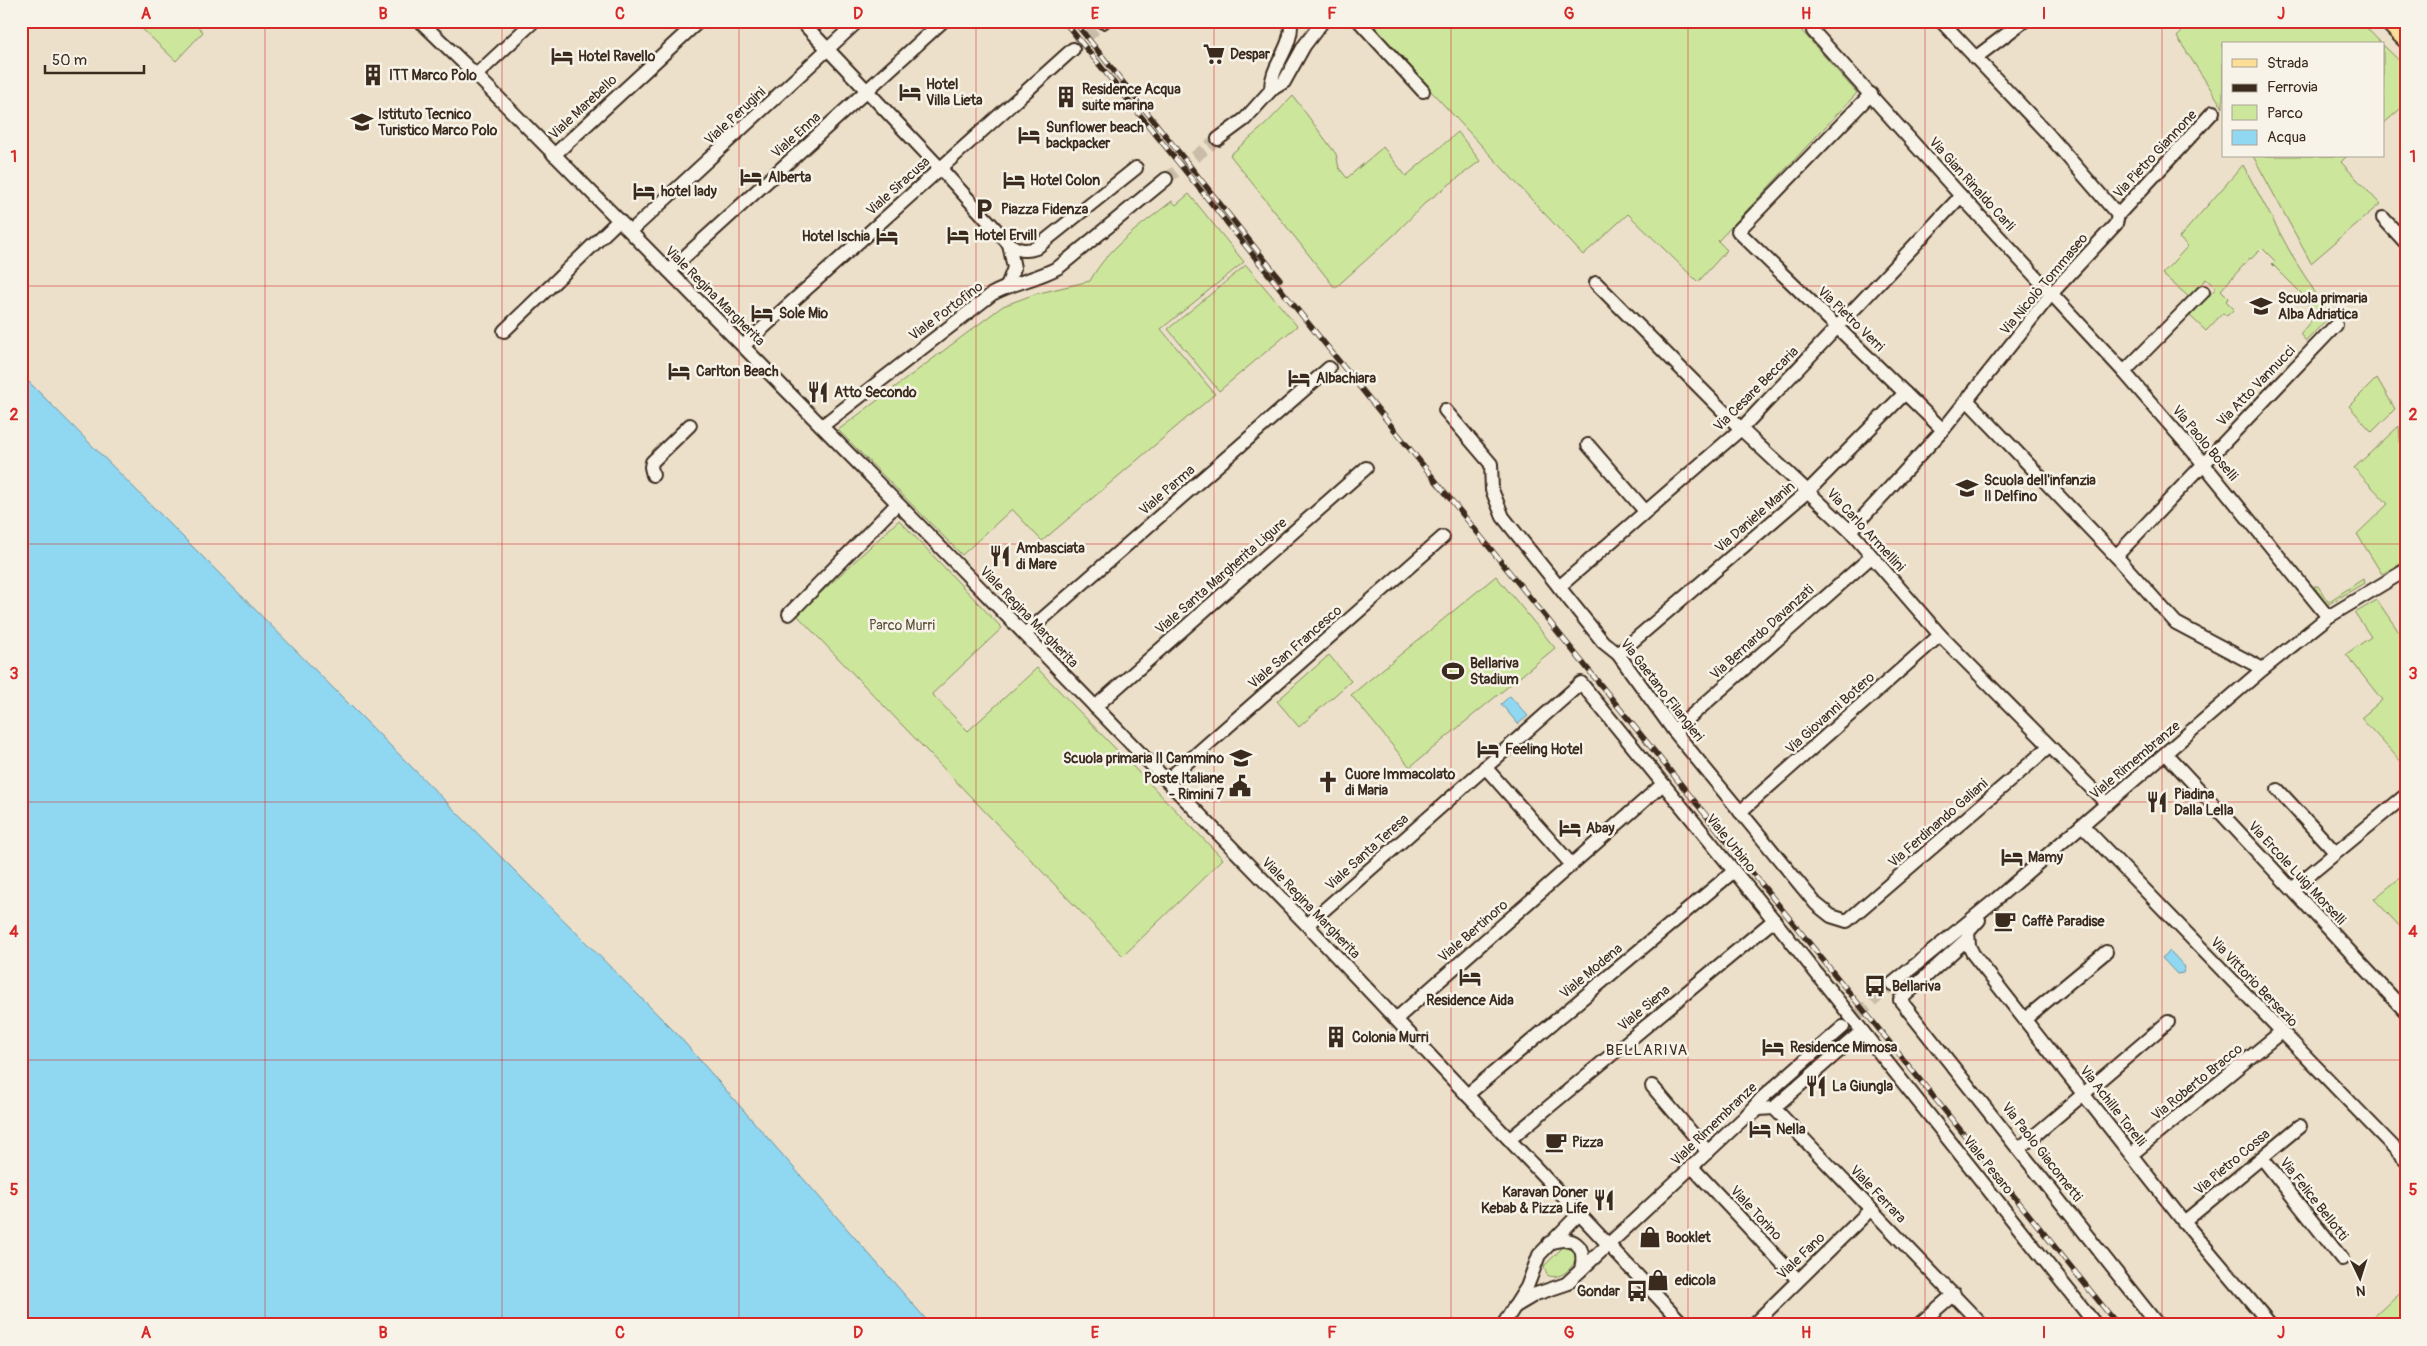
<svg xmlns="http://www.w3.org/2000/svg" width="2427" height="1346" viewBox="0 0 2427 1346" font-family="Pangolin,sans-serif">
  <rect width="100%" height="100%" fill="#ece0ca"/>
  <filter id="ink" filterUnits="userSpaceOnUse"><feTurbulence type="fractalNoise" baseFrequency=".02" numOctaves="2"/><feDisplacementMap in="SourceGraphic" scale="10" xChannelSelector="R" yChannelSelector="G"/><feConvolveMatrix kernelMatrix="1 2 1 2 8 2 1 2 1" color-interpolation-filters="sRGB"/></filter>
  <g filter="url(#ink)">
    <g fill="#cce69c" stroke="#84885d">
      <path d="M134 21H193L203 32 176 61Z"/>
      <path d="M1366 21H1793L1857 93 1718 241 1727 250 1698 282 1628 214 1583 255Z"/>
      <path d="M2193 21H2360L2382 44H2223V108L2177 37Z"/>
      <path d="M2383 45 2406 67V104L2383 124Z"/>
      <path d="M1293 96 1336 154 1339 168 1347 178 1383 147 1406 176 1458 132 1480 161 1425 203 1394 235 1335 288 1230 155 1265 125Z"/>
      <path d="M2253 156H2347L2341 162 2380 204 2311 263Z"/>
      <path d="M2243 165 2294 259 2330 316 2306 341 2300 334 2317 314 2307 304 2309 301 2272 264 2275 261 2262 248 2251 259 2250 258 2221 290 2229 298 2226 301 2234 309 2227 316 2223 313 2206 331 2190 316 2216 288 2206 279 2189 297 2162 274 2188 246 2179 238Z"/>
      <path d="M1189 194 1244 262 1161 329 1215 394 1042 541 1012 509 962 555 838 430 1003 306 1035 294 1090 281C1108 247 1142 225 1172 201L1176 205Z"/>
      <path d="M1246 265 1297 326 1219 391 1168 329Z"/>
      <path d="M2377 378 2395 409 2372 432 2349 406Z"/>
      <path d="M2399 426 2402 464 2406 480V561L2382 574 2357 534 2388 504 2354 468Z"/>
      <path d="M899 520 1002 628 932 694 968 731 1037 668 1223 859 1123 956 797 615Z"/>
      <path d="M1496 576 1555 648 1410 767 1351 695Z"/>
      <path d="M2363 579 2364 583 2327 605 2314 586H2318L2328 602Z"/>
      <path d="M2377 600 2403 638 2406 637V767L2361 718 2382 700 2346 654 2371 637 2355 613Z"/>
      <path d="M1329 655 1351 681 1299 727 1277 701Z"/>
      <path d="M2406 873V933L2374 899Z"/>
      <path d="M1563 1247 1574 1250 1576 1259C1572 1269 1559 1281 1547 1275L1544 1266Z"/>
      <path d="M2406 1287V1322L2402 1325H2365Z"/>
    </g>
    <g fill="#90d7f2" stroke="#6e929d">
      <path d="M21 374 677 1034 931 1325H21Z"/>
      <path d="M1510 696 1528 716 1518 724 1501 704Z"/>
      <path d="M2170 951 2185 967 2183 973 2177 974 2162 958Z"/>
    </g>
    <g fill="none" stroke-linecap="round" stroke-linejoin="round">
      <g stroke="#c9bca8" stroke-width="12" stroke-dasharray="12 6" stroke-linecap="butt">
        <path d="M1073 49 1103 22"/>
        <path d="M1166 179 1218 139"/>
        <path d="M1845 1026 1892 984"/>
      </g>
      <g stroke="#3b2a1e" stroke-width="16">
        <g id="minor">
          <path d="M420 21 476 75 910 516 1307 925 1684 1325"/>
          <path d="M801 21 940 168 1009 244 1014 268 1007 286"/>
          <path d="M1359 21 1423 91"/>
          <path d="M1103 22 1104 21"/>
          <path d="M1813 31 1961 196 2124 372 2203 463 2328 617"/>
          <path d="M1975 58 2024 21"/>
          <path d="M476 75 534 21"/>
          <path d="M1271 90C1270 66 1293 49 1291 21"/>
          <path d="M1871 94 1738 231 1943 430"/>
          <path d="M1218 139 1245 119 1271 90 1284 82 1304 46 1323 21"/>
          <path d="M554 155 699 21"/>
          <path d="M2118 215 2213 112"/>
          <path d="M2383 218 2406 243"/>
          <path d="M631 231 858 21"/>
          <path d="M1009 244C1018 250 1025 252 1036 248L1136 168"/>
          <path d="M669 271 943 21"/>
          <path d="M1596 283 1741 429 1850 531 1940 635 2107 804"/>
          <path d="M504 331 619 220"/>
          <path d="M743 346 1073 49"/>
          <path d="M2124 372 2203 292"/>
          <path d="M1968 401 2116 556 2176 623 2263 669"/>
          <path d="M1445 410 1491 464 1492 490 1503 517 1603 642 1618 654 1674 731 1816 904 1831 916 1847 921 2049 747"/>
          <path d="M822 426 992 294C1014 282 1038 279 1059 267L1166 179"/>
          <path d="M1588 445 1645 511"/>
          <path d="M653 475 651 467 652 462 690 425"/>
          <path d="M1850 531 1943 430 2052 293 2116 224 2118 215 2048 134 1941 21"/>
          <path d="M2116 556 2336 325"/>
          <path d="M1559 587 1741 429 1961 196"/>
          <path d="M789 614 897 504"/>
          <path d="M1025 634 1329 368"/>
          <path d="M1618 654 1808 491 1905 393"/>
          <path d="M1095 707 1366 468"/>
          <path d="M1674 731 1871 557"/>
          <path d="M2166 754 2406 1012"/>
          <path d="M1485 767 1571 864"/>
          <path d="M1167 780 1443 537"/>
          <path d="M2278 790 2335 852"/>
          <path d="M1740 812 1940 635"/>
          <path d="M2082 825 2406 1160"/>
          <path d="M2292 889 2406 795"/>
          <path d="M1979 920 1968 932 1969 946 1973 954 2184 1222 2271 1325"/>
          <path d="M1307 925 1581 683 1774 920 2096 1325"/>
          <path d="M1967 939 1900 1000 2158 1325"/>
          <path d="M1892 984 1994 901 2263 669 2328 617 2406 570"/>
          <path d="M1396 1019 1663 784"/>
          <path d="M2025 1019 2106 952"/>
          <path d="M1652 1086 1708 1152"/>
          <path d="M1467 1095 1734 871"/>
          <path d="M1776 1106 1862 1031"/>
          <path d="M1751 1115 1759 1109 1774 1108 1982 1325"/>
          <path d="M1510 1139 1774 920"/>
          <path d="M2020 1148 2168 1022"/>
          <path d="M2132 1154 2281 1032"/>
          <path d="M2262 1158 2342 1259"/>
          <path d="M1691 1166 1798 1280"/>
          <path d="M2184 1222 2300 1126"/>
          <path d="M1549 1243C1573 1235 1587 1244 1581 1270"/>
          <path d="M1514 1307 1536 1294 1566 1284 1744 1118 1762 1098 1843 1027"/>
          <path d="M1503 1325 1527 1287 1539 1255 1580 1213"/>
          <path d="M1753 1325 1871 1209"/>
          <path d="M1918 1325 1954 1294"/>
        </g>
      </g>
      <g stroke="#3b2a1e" stroke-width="20">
        <path id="major" d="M2387 21 2406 40"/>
      </g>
      <use href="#minor" stroke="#f7f3e8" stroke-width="12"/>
      <use href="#major" stroke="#fdde96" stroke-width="16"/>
      <g stroke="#3b2a1e" stroke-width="5.5">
        <g id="rail">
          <path d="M1064 21 2118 1325"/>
          <path d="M1074 21 1280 279"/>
        </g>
      </g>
      <use href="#rail" stroke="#f7f3e8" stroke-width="4" stroke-dasharray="11" stroke-linecap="butt"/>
    </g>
  </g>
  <path fill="none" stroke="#d62828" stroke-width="1" stroke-opacity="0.55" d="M265 21V1325M502 21V1325M739 21V1325M976 21V1325M1214 21V1325M1451 21V1325M1688 21V1325M1925 21V1325M2162 21V1325M21 286H2406M21 544H2406M21 802H2406M21 1060H2406"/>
  <defs>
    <g id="supermarket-bare" transform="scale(1.725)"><path d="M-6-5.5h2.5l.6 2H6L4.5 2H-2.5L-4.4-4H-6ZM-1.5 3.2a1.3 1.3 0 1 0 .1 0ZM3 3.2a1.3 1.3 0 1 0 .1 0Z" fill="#3b2a1e" stroke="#f7f3e8" stroke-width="2.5" paint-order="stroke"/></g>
    <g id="hotel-bare" transform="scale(1.725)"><path d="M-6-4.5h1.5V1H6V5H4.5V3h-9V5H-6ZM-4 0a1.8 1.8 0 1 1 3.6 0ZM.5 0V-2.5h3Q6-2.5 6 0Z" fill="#3b2a1e" stroke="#f7f3e8" stroke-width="2.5" paint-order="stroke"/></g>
    <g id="building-bare" transform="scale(1.725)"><path d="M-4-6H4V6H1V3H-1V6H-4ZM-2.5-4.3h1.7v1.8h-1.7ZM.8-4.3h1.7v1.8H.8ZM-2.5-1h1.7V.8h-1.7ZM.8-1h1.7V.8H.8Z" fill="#3b2a1e" stroke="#f7f3e8" stroke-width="2.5" paint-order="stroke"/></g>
    <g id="school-bare" transform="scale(1.725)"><path d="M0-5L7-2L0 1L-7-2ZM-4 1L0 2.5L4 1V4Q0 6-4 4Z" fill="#3b2a1e" stroke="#f7f3e8" stroke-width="2.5" paint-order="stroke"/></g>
    <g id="parking-bare" transform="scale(1.725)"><path d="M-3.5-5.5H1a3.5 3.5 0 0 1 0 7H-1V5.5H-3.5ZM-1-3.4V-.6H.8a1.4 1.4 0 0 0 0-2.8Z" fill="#3b2a1e" stroke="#f7f3e8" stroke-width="2.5" paint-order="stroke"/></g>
    <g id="restaurant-bare" transform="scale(1.725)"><path d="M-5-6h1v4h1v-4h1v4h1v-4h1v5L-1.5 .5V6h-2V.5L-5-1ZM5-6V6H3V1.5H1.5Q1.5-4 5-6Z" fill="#3b2a1e" stroke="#f7f3e8" stroke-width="2.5" paint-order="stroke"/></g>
    <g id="stadium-bare" transform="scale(1.725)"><path d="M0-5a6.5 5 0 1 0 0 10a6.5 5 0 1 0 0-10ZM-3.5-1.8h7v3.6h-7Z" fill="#3b2a1e" stroke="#f7f3e8" stroke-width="2.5" paint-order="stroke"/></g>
    <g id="church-bare" transform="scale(1.725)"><path d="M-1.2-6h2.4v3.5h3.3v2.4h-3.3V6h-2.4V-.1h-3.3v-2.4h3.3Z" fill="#3b2a1e" stroke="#f7f3e8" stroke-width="2.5" paint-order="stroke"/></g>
    <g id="civic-bare" transform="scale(1.725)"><path d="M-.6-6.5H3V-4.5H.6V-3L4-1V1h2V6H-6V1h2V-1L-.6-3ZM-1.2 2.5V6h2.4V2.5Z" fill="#3b2a1e" stroke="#f7f3e8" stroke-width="2.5" paint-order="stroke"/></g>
    <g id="cafe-bare" transform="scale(1.725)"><path d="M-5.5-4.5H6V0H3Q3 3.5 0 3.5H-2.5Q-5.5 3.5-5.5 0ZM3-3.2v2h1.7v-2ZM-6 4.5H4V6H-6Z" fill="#3b2a1e" stroke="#f7f3e8" stroke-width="2.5" paint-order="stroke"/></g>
    <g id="bus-bare" transform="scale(1.725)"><path d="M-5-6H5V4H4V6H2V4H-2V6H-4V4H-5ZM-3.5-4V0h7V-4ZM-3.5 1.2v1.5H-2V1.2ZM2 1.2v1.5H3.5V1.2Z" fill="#3b2a1e" stroke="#f7f3e8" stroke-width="2.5" paint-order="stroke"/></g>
    <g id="shop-bare" transform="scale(1.725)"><path d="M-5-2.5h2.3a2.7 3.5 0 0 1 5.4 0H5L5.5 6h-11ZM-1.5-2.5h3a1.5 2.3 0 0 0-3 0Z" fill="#3b2a1e" stroke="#f7f3e8" stroke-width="2.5" paint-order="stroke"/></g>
  </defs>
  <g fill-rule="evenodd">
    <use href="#supermarket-bare" x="1214" y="54"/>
    <use href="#hotel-bare" x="562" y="56"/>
    <use href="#building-bare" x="373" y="75"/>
    <use href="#hotel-bare" x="910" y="92"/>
    <use href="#building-bare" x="1066" y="97"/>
    <use href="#school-bare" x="362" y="122"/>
    <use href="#hotel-bare" x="1029" y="135"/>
    <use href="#hotel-bare" x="751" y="177"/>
    <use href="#hotel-bare" x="1014" y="180"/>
    <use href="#hotel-bare" x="644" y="191"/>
    <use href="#parking-bare" x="984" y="209"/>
    <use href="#hotel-bare" x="958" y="235"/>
    <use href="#hotel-bare" x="887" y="236"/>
    <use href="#school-bare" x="2261" y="306"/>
    <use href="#hotel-bare" x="762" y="313"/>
    <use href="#hotel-bare" x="679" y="371"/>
    <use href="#hotel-bare" x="1299" y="378"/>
    <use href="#restaurant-bare" x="818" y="392"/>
    <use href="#school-bare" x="1967" y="488"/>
    <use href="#restaurant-bare" x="1000" y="556"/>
    <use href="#stadium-bare" x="1453" y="671"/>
    <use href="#hotel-bare" x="1488" y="749"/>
    <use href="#school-bare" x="1241" y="758"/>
    <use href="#church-bare" x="1328" y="782"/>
    <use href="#civic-bare" x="1240" y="786"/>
    <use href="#restaurant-bare" x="2157" y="802"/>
    <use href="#hotel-bare" x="1570" y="828"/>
    <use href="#hotel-bare" x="2012" y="857"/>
    <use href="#cafe-bare" x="2005" y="921"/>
    <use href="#hotel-bare" x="1470" y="977"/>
    <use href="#bus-bare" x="1875" y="986"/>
    <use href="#building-bare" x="1336" y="1037"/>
    <use href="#hotel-bare" x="1773" y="1047"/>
    <use href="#restaurant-bare" x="1816" y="1086"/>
    <use href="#hotel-bare" x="1760" y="1129"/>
    <use href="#cafe-bare" x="1556" y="1142"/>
    <use href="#restaurant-bare" x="1604" y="1200"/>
    <use href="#shop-bare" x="1650" y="1237"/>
    <use href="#shop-bare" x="1658" y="1280"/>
    <use href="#bus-bare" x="1637" y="1291"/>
  </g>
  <g text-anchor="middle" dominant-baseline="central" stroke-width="5" stroke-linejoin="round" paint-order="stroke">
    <g font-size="14" font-weight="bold" fill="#3b2a1e" stroke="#f7f3e8" text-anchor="start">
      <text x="1230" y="54">Despar</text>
      <text x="578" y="56">Hotel Ravello</text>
      <text x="389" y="75">ITT Marco Polo</text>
      <text x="926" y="84">Hotel<tspan x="926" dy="16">Villa Lieta</tspan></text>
      <text x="1082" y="89">Residence Acqua<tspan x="1082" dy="16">suite marina</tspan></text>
      <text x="378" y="114">Istituto Tecnico<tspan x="378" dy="16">Turistico Marco Polo</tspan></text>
      <text x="1046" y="127">Sunflower beach<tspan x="1046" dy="16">backpacker</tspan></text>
      <text x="768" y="177">Alberta</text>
      <text x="1030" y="180">Hotel Colon</text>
      <text x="661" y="191">hotel lady</text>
      <text x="1001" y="209">Piazza Fidenza</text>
      <text x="974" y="235">Hotel Ervill</text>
      <text x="870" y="236" text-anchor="end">Hotel Ischia</text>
      <text x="2278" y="298">Scuola primaria<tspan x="2278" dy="16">Alba Adriatica</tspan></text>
      <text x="779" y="313">Sole Mio</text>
      <text x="696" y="371">Carlton Beach</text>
      <text x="1316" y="378">Albachiara</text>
      <text x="834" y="392">Atto Secondo</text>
      <text x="1984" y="480">Scuola dell'infanzia<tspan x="1984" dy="16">Il Delfino</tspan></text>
      <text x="1016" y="548">Ambasciata<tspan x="1016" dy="16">di Mare</tspan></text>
      <text x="1470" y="663">Bellariva<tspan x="1470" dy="16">Stadium</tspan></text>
      <text x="1505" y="749">Feeling Hotel</text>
      <text x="1224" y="758" text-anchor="end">Scuola primaria Il Cammino</text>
      <text x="1345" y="774">Cuore Immacolato<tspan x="1345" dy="16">di Maria</tspan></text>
      <text x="1224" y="778" text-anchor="end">Poste Italiane<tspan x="1224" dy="16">- Rimini 7</tspan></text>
      <text x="2174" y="794">Piadina<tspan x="2174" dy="16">Dalla Lella</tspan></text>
      <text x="1586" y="828">Abay</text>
      <text x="2028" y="857">Mamy</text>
      <text x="2022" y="921">Caffè Paradise</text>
      <text x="1892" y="986">Bellariva</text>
      <text x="1470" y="1000" text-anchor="middle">Residence Aida</text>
      <text x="1352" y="1037">Colonia Murri</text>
      <text x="1790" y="1047">Residence Mimosa</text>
      <text x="1832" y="1086">La Giungla</text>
      <text x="1776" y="1129">Nella</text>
      <text x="1572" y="1142">Pizza</text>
      <text x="1588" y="1192" text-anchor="end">Karavan Doner<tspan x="1588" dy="16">Kebab &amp; Pizza Life</tspan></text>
      <text x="1666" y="1237">Booklet</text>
      <text x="1675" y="1280">edicola</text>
      <text x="1620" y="1291" text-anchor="end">Gondar</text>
    </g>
    <g font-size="14" fill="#3b2a1e" stroke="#f7f3e8">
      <text transform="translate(583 107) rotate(-43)">Viale Marebello</text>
      <text transform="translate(735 116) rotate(-43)">Viale Perugini</text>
      <text transform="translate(796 135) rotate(-42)">Viale Enna</text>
      <text transform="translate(2155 154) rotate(-47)">Via Pietro Giannone</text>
      <text transform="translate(1972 184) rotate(48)">Via Gian Rinaldo Carli</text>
      <text transform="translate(898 186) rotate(-42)">Viale Siracusa</text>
      <text transform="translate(2044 284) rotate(-50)">Via Nicolò Tommaseo</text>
      <text transform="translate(715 296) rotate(45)">Viale Regina Margherita</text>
      <text transform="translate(946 311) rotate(-37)">Viale Portofino</text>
      <text transform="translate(1851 319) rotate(44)">Via Pietro Verri</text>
      <text transform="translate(2256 386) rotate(-46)">Via Atto Vannucci</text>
      <text transform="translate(1756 389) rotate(-45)">Via Cesare Beccaria</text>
      <text transform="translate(2205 443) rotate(50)">Via Paolo Boselli</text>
      <text transform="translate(1167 490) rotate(-41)">Viale Parma</text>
      <text transform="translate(1755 517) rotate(-41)">Via Daniele Manin</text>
      <text transform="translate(1866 530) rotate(47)">Via Carlo Armellini</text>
      <text transform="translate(1221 576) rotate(-41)">Viale Santa Margherita Ligure</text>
      <text transform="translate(1029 617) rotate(46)">Viale Regina Margherita</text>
      <text transform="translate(1762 632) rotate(-42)">Via Bernardo Davanzati</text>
      <text transform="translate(1295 647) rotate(-41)">Viale San Francesco</text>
      <text transform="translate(1662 690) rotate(52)">Via Gaetano Filangieri</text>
      <text transform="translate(1830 713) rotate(-42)">Via Giovanni Botero</text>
      <text transform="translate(2135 760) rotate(-40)">Viale Rimembranze</text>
      <text transform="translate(1938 823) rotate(-41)">Via Ferdinando Galiani</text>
      <text transform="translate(1731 843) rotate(51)">Viale Urbino</text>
      <text transform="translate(1367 852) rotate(-42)">Viale Santa Teresa</text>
      <text transform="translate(2297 873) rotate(47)">Via Ercole Luigi Morselli</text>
      <text transform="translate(1311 908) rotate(46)">Viale Regina Margherita</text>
      <text transform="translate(1473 931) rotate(-41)">Viale Bertinoro</text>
      <text transform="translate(1591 971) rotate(-40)">Viale Modena</text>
      <text transform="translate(2254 982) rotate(46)">Via Vittorio Bersezio</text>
      <text transform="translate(1644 1008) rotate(-40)">Viale Siena</text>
      <text transform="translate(2197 1082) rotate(-39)">Via Roberto Bracco</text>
      <text transform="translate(2113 1106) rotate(52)">Via Achille Torelli</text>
      <text transform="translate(1714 1124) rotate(-44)">Viale Rimembranze</text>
      <text transform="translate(2042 1152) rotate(52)">Via Paolo Giacometti</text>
      <text transform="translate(2232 1162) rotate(-40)">Via Pietro Cossa</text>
      <text transform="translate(1988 1165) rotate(51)">Viale Pesaro</text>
      <text transform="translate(1878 1194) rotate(46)">Viale Ferrara</text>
      <text transform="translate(2314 1199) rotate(52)">Via Felice Bellotti</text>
      <text transform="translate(1756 1213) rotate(47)">Viale Torino</text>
      <text transform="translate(1801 1256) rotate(-44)">Viale Fano</text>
    </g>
    <g font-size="14" fill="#585037" stroke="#f7f3e8">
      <text x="902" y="625">Parco Murri</text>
    </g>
    <g font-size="15" letter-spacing="1" fill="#3b2a1e" stroke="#f7f3e8">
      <text x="1647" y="1050">BELLARIVA</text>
    </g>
  </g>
  <rect width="2427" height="1346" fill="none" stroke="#f7f3e8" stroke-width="55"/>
  <rect x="2222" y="42" width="162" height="115" fill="#f7f3e8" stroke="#aca397"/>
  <rect x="2232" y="59" width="25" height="8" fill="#fdde96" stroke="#aca397"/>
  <text x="2267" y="68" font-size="15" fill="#3b2a1e">Strada</text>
  <rect x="2232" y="84" width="25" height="8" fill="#3b2a1e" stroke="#aca397"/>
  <text x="2267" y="92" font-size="15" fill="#3b2a1e">Ferrovia</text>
  <rect x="2232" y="105" width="25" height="15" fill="#cce69c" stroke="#aca397"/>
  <text x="2267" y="118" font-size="15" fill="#3b2a1e">Parco</text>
  <rect x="2232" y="130" width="25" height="15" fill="#90d7f2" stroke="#aca397"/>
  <text x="2267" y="142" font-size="15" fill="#3b2a1e">Acqua</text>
  <g transform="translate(2360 1278) rotate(176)" stroke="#f7f3e8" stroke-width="4" paint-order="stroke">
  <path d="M0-4L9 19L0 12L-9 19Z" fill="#3b2a1e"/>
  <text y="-8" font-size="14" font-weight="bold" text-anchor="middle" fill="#3b2a1e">N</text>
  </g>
  <path d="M45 65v8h99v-8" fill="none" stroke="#3b2a1e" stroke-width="2.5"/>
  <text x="52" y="65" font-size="15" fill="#3b2a1e" stroke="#f7f3e8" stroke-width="4" paint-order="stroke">50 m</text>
  <rect x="28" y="28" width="2372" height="1290" fill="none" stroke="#d62828" stroke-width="2"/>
  <g font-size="16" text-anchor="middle" font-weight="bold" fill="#d62828">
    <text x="146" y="19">A</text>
    <text x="383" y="19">B</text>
    <text x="620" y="19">C</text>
    <text x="858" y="19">D</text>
    <text x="1095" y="19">E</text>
    <text x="1332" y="19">F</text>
    <text x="1569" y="19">G</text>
    <text x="1806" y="19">H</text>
    <text x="2044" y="19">I</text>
    <text x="2281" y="19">J</text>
    <text x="14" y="162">1</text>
    <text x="2413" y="162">1</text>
    <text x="14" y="420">2</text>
    <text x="2413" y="420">2</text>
    <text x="14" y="679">3</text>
    <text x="2413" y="679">3</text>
    <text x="14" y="937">4</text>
    <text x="2413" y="937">4</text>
    <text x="14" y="1195">5</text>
    <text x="2413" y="1195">5</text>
    <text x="146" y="1338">A</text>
    <text x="383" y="1338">B</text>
    <text x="620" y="1338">C</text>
    <text x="858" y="1338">D</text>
    <text x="1095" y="1338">E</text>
    <text x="1332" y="1338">F</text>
    <text x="1569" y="1338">G</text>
    <text x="1806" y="1338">H</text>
    <text x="2044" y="1338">I</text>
    <text x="2281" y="1338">J</text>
  </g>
</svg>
